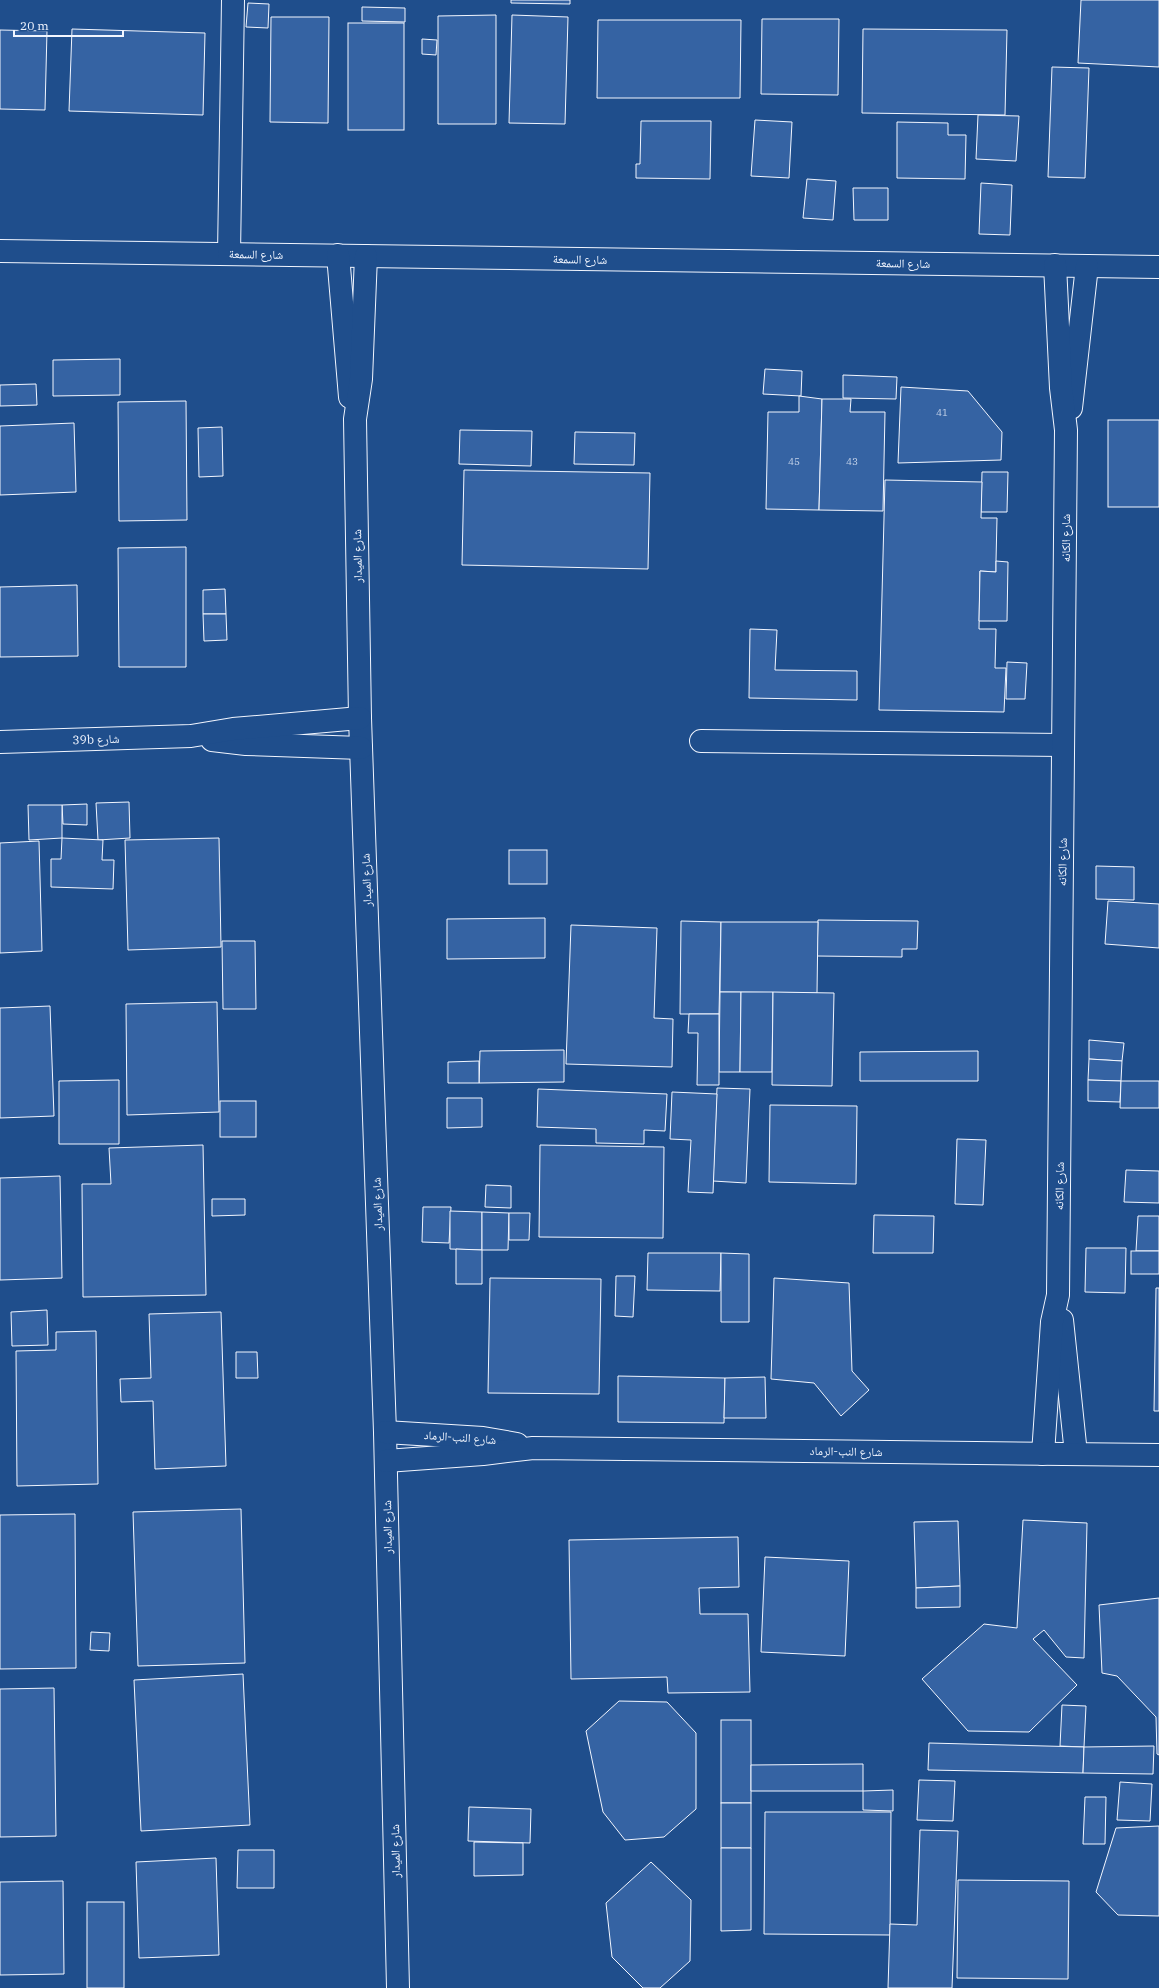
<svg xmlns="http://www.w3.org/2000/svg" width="1159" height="1988" viewBox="0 0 1159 1988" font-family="'IBM Plex Serif','Noto Naskh Arabic',serif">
  <rect width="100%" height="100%" fill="#1f4e8c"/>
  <g fill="#3563a3" stroke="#f2f6ff">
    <path d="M511 0H570V4L511 3Z"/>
    <path d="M1081 0H1159V67L1078 63Z"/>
    <path d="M248 3 269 4 268 28 246 27Z"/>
    <path d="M362 7 405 8V22L362 21Z"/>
    <path d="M496 15V124H438V16Z"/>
    <path d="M512 15 568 17 565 124 509 123Z"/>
    <path d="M271 17H329L328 123 270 122Z"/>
    <path d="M762 19H839L838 95 761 94Z"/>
    <path d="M598 20H741L740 98H597Z"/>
    <rect x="348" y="23" width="56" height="107"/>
    <path d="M72 29 205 33 203 115 69 111Z"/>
    <path d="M863 29 1007 30 1005 115 862 113Z"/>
    <path d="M0 30 47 31 45 110 0 109Z"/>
    <path d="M422 39 437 40 436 55 422 54Z"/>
    <path d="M1052 67 1089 68 1085 178 1048 177Z"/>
    <path d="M978 115 1019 116 1016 161 976 159Z"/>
    <path d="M755 120 792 122 789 178 751 176Z"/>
    <path d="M641 121H711L710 179 636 178V164H640Z"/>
    <path d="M897 122 948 123V135H966L965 179 897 178Z"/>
    <path d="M807 179 836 181 833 220 803 218Z"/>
    <path d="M981 183 1012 185 1010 235 979 234Z"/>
    <path d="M853 188H888V220H854Z"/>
    <path d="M120 359V395L53 396V360Z"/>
    <path d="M765 369 802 371 801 396 763 394Z"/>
    <path d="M843 375 897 377 896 399 843 398Z"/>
    <path d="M36 384 37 405 0 406V385Z"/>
    <path d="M901 387 968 391 1002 432 1001 460 898 463Z"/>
    <path d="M799 396 822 399 819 510 766 509 768 412H799Z"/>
    <path d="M822 399H851L850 412H885L883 511 819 510Z"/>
    <path d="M186 401 187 520 119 521 118 402Z"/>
    <rect x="1108" y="420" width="51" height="87"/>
    <path d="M74 423 76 492 0 495V426Z"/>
    <path d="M222 427 223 476 199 477 198 428Z"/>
    <path d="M460 430 532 431 531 466 459 464Z"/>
    <path d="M575 432 635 433 634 465 574 464Z"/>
    <path d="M464 470 650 473 648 569 462 565Z"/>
    <path d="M982 472H1008L1007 512H981Z"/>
    <path d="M885 480 982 482 981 518H997L996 561V572L980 571 979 629H996L995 668H1006L1004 712 879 710Z"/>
    <path d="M186 547V667H119L118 548Z"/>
    <path d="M996 561 1008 562 1007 621H979L980 571 996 572Z"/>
    <path d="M77 585 78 656 0 657V587Z"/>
    <path d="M225 589 226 614H203V590Z"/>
    <path d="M203 614H226L227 640 204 641Z"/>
    <path d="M750 629 777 630 775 670 857 671V700L749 698Z"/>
    <path d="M1007 662 1027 663 1025 699H1006Z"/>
    <path d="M129 802 130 838 98 840 96 803Z"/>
    <path d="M87 804V825L63 824 62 805Z"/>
    <path d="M28 805H62V838L29 840Z"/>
    <path d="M62 838 103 840 102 860H114L113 889 51 887V859H61Z"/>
    <path d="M219 838 221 947 128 950 125 840Z"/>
    <path d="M39 841 42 951 0 953V843Z"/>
    <rect x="509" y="850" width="38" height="34"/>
    <path d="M1096 866 1134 867V900L1096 899Z"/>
    <path d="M1108 901 1159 904V948L1105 944Z"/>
    <path d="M545 918V958L447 959V919Z"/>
    <path d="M818 920 918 921 917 949H902V957L817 956Z"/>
    <path d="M681 921 721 922 719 1014H680Z"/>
    <path d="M721 922H818L817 993 720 992Z"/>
    <path d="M571 925 657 928 654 1018 673 1019 672 1067 566 1064Z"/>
    <path d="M222 941H255L256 1009H223Z"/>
    <path d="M720 992H741L740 1072H719Z"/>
    <path d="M741 992H773L772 1072H740Z"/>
    <path d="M773 992 834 993 832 1086 772 1085Z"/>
    <path d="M217 1002 219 1112 127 1115 126 1004Z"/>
    <path d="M50 1006 54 1116 0 1118V1008Z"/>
    <path d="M689 1014H719V1085H697L698 1033H688Z"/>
    <path d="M1089 1040 1124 1043 1122 1061 1089 1059Z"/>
    <path d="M564 1050V1082L479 1083 480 1051Z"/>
    <path d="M978 1051V1081H860V1052Z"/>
    <path d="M1089 1059 1122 1061 1121 1081 1088 1080Z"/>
    <path d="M479 1061V1083H448V1062Z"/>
    <path d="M119 1080V1144H59V1081Z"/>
    <path d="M1088 1080 1121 1081 1120 1102 1088 1101Z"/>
    <path d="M1121 1081H1159V1108H1120Z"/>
    <path d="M717 1088 750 1089 746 1183 713 1181Z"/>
    <path d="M538 1089 667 1094 665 1131 644 1130V1144L596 1143V1129L537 1127Z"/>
    <path d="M672 1092 717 1094 713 1193 688 1192 691 1140 670 1139Z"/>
    <path d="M447 1098H482V1127L447 1128Z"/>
    <rect x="220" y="1101" width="36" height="36"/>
    <path d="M770 1105 857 1106 856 1184 769 1182Z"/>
    <path d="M957 1139 986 1140 983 1205 955 1204Z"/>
    <path d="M203 1145 206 1295 83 1297 82 1184H111L109 1148Z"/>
    <path d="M540 1145 664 1147 663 1238 539 1237Z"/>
    <path d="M1126 1170 1159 1171V1203L1124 1202Z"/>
    <path d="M60 1176 62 1278 0 1280V1178Z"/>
    <path d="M486 1185 511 1186V1208L485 1207Z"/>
    <path d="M212 1199H245V1215L212 1216Z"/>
    <path d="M423 1207H451L449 1243 422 1242Z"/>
    <path d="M450 1211 482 1212V1250L450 1249Z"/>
    <path d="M482 1212 509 1213 508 1250H482Z"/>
    <path d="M509 1213H530L529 1240H509Z"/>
    <path d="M874 1215 934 1216 933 1253H873Z"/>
    <path d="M1138 1216H1159V1251H1136Z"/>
    <path d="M1086 1248H1126L1125 1293 1085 1292Z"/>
    <path d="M456 1249 482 1250V1284H456Z"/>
    <rect x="1131" y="1251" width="28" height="23"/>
    <path d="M648 1253H721L720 1291 647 1290Z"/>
    <path d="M721 1253 749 1254V1322H721Z"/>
    <path d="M616 1276H635L633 1317 615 1316Z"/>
    <path d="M490 1278 601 1279 599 1394 488 1393Z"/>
    <path d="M774 1278 849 1283 852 1371 869 1390 841 1416 814 1383 771 1379Z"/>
    <path d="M1156 1288H1159V1411H1154Z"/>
    <path d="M47 1310 48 1345 12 1346 11 1312Z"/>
    <path d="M221 1312 226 1466 155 1469 153 1401 121 1402 120 1379 151 1378 149 1314Z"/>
    <path d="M96 1331 98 1484 17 1486 16 1351 56 1350V1332Z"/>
    <path d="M236 1352H257L258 1378H236Z"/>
    <path d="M618 1376 725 1378 724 1423 618 1422Z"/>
    <path d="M765 1377 766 1418H724L725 1378Z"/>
    <path d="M241 1509 245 1663 138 1666 133 1512Z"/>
    <path d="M75 1514 76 1668 0 1669V1515Z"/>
    <path d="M1023 1520 1087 1523 1084 1658 1066 1657 1044 1630 1033 1639 1077 1685 1029 1732 968 1731 922 1679 984 1624 1017 1628Z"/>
    <path d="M958 1521 960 1586 916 1588 914 1522Z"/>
    <path d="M738 1537 739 1587 699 1588 700 1614H748L750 1692 668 1693 667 1677 571 1679 569 1540Z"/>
    <path d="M765 1557 849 1561 845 1656 761 1652Z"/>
    <path d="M960 1586V1607L916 1608V1588Z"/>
    <path d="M1159 1598V1755L1157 1754 1156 1717 1117 1676 1102 1673 1099 1605Z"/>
    <path d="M91 1632 110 1633 109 1651 90 1650Z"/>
    <path d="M243 1674 250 1825 141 1831 134 1680Z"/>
    <path d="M54 1688 56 1836 0 1837V1689Z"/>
    <path d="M619 1701 667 1702 696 1733V1809L664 1837 625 1840 603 1812 586 1731Z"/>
    <path d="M1062 1705 1086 1706 1084 1747 1060 1746Z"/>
    <rect x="721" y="1720" width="30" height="83"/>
    <path d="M929 1743 1084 1747 1083 1773 928 1770Z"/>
    <path d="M1154 1746 1153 1774 1083 1773 1084 1747Z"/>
    <path d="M863 1764V1791H751V1765Z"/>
    <path d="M919 1780 955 1781 953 1821 917 1820Z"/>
    <path d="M1120 1782 1152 1784 1150 1821 1117 1820Z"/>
    <path d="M893 1790V1811L863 1810V1791Z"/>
    <path d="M1085 1797H1106L1105 1844H1083Z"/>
    <rect x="721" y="1803" width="30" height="45"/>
    <path d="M469 1807 531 1809 530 1843 468 1841Z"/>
    <path d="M765 1812H891L890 1935 764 1934Z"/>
    <path d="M1159 1826V1916L1118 1915 1096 1892 1116 1828Z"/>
    <path d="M920 1830 958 1831 952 1988H888L890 1924 917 1925Z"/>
    <path d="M474 1842 523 1843V1875L474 1876Z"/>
    <path d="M721 1848H751V1930L721 1931Z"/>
    <path d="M238 1850H274V1888H237Z"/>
    <path d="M216 1858 219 1955 139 1958 136 1862Z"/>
    <path d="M651 1862 691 1900 690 1961 660 1988H643L612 1957 606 1903Z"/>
    <path d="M958 1880 1069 1881 1068 1979 957 1978Z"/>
    <path d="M63 1881 64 1974 0 1975V1882Z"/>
    <rect x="87" y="1902" width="37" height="86"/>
  </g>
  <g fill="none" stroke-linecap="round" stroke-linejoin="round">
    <g stroke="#f2f6ff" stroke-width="24">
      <g id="minor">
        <path d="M0 251 1159 267"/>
        <path d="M229 254 233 0"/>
        <path d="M338 255 350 397"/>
        <path d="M366 256 361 379 355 419 360 718 385 1432 398 1988"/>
        <path d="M1071 408 1087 266"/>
        <path d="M212 740 246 744 361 748"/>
        <path d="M701 741 1063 745"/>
        <path d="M0 742 191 736 233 729 360 718"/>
        <path d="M1062 1320 1076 1454"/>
        <path d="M385 1432 483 1438 517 1444"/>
        <path d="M1043 1454 1052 1322 1058 1295 1066 430 1061 388 1055 265"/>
        <path d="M386 1461 483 1454 533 1448 1159 1455"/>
      </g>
    </g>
    <use href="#minor" stroke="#1f4e8c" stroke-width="22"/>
  </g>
  <g text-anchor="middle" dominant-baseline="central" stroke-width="3" stroke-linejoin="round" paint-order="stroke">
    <g font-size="10" fill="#c3d1e8">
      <text x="942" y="412">41</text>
      <text x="794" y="461">45</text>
      <text x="852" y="461">43</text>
    </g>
    <g font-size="12" fill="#f2f6ff" stroke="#1f4e8c">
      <text transform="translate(256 254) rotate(1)">شارع السمعة</text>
      <text transform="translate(580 259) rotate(1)">شارع السمعة</text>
      <text transform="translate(903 263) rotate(1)">شارع السمعة</text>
      <text transform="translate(1065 538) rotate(-90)">شارع الكانه</text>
      <text transform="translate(357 556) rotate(-91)">شارع الميدار</text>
      <text transform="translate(96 739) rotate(-2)">39b شارع</text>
      <text transform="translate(1062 862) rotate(-89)">شارع الكانه</text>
      <text transform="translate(366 880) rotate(-92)">شارع الميدار</text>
      <text transform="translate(1059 1186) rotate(-89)">شارع الكانه</text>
      <text transform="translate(377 1204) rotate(-92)">شارع الميدار</text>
      <text transform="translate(460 1437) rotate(4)">شارع النب-الرماد</text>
      <text transform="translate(846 1451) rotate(1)">شارع النب-الرماد</text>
      <text transform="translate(387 1527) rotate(-91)">شارع الميدار</text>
      <text transform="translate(395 1851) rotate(-91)">شارع الميدار</text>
    </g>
  </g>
  <path d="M14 30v6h109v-6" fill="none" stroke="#f2f6ff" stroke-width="2"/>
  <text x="20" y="30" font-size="12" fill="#f2f6ff" stroke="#1f4e8c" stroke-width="3" paint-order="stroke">20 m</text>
</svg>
